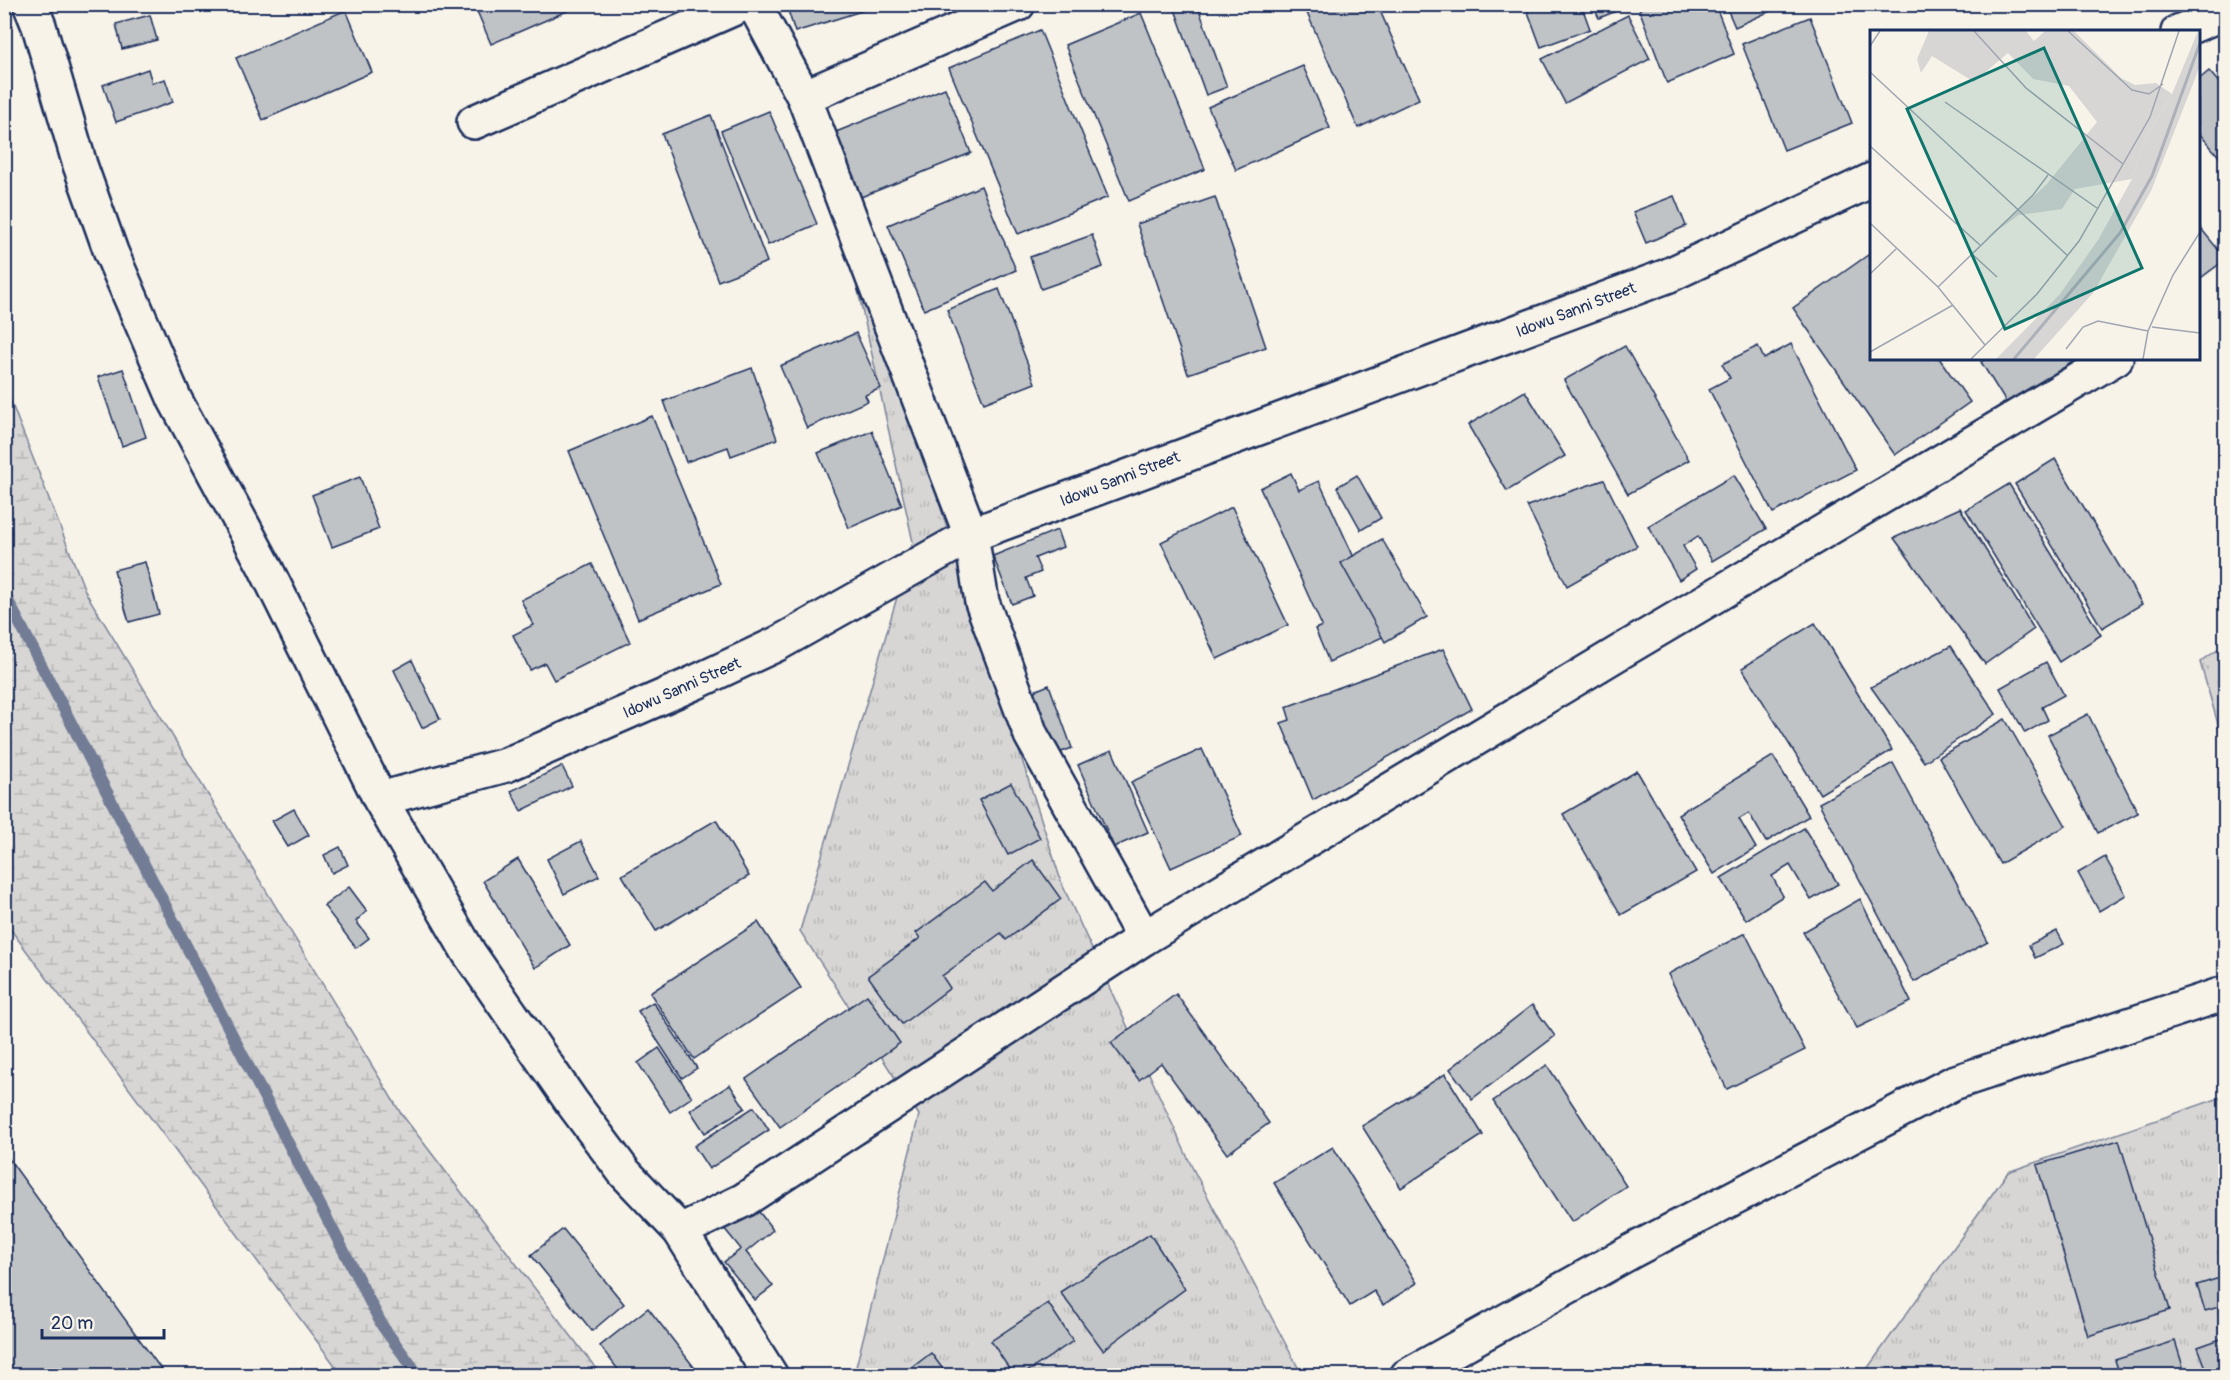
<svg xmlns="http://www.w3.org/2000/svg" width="2230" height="1380" viewBox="0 0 2230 1380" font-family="Pangolin,sans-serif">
  <defs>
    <pattern id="grass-tufts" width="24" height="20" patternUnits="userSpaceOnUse" patternTransform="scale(1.5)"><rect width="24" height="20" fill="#d7d6d4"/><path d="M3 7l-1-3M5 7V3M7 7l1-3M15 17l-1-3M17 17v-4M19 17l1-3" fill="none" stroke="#b8b8b8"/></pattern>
    <pattern id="wetland-marsh" width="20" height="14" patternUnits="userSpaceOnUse" patternTransform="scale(1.5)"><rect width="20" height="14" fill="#d7d6d4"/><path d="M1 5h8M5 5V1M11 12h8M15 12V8" fill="none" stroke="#b8b8b8"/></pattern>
  </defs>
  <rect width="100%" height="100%" fill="#f7f3e8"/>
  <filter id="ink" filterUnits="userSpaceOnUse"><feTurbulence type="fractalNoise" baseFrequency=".0167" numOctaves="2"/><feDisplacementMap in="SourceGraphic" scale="12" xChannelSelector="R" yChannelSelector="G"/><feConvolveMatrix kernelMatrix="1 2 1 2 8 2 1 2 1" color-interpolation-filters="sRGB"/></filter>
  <g filter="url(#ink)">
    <g fill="url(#grass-tufts)" stroke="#798299" stroke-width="1.5">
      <path d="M831 167 1062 884 1192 1167 1302 1375H854L919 1115 800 931 913 542Z"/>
      <path d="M2225 645V748L2200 662Z"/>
      <path d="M2225 1096V1375L1862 1376 2008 1172Z"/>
    </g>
    <path fill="url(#wetland-marsh)" stroke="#798299" stroke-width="1.5" d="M4 384 86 593 400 1112 601 1375H342L5 922Z"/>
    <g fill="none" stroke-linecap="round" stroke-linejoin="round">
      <path stroke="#727c95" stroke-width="12" d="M4 593 383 1327 419 1376"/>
    </g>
    <g fill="#c0c3c5" stroke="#1b2f5e" stroke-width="1.5">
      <path d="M474 4H583L491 44Z"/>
      <path d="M786 4H873L874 7 795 32Z"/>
      <path d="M1173 4H1197L1227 87 1206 95Z"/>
      <path d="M1303 4H1377L1419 99 1358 128Z"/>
      <path d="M1525 4H1581L1590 29 1541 47Z"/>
      <path d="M1592 4H1634L1599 18Z"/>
      <path d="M1652 4H1715L1734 54 1667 83 1639 9Z"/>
      <path d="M1725 4H1786L1735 27Z"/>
      <path d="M346 10 372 72 263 120 236 58Z"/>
      <path d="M1141 13 1205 169 1129 201 1065 45Z"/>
      <path d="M150 15 157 40 122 49 116 24Z"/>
      <path d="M1628 15 1650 59 1565 103 1542 59Z"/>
      <path d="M1810 17 1852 123 1784 150 1742 44Z"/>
      <path d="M1040 30 1108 197 1018 234 949 68Z"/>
      <path d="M1303 66 1330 128 1236 170 1208 107Z"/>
      <path d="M148 69 152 83 165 79 173 102 116 122 103 85Z"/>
      <path d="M2209 71 2226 91V165L2198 132V80Z"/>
      <path d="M945 88 971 153 861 197 836 132Z"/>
      <path d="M769 111 817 224 768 245 721 131Z"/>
      <path d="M711 115 767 262 718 281 662 134Z"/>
      <path d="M981 186 1016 270 924 310 888 225Z"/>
      <path d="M1674 196 1686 226 1646 243 1633 212Z"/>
      <path d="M1215 197 1266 347 1188 374 1137 224Z"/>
      <path d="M2198 225 2226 259 2198 280Z"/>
      <path d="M1092 235 1103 267 1041 289 1030 257Z"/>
      <path d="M1868 255 1872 261V358H1939L1970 402 1895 455 1793 308Z"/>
      <path d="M999 289 1035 383 984 403 947 310Z"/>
      <path d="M856 333 881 388 865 395 868 401 807 428 780 366Z"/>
      <path d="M1791 344 1856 470 1773 513 1709 389 1730 378 1722 364 1758 346 1764 359Z"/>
      <path d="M1625 346 1689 460 1628 494 1564 380Z"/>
      <path d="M1987 358H2079L2007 404 1981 362Z"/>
      <path d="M752 368 777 439 731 456 728 447 686 462 664 401Z"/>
      <path d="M123 369 146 437 122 446 98 377Z"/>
      <path d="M1525 391 1565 456 1507 491 1468 425Z"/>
      <path d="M652 416 721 584 638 619 569 451Z"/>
      <path d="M872 431 902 505 849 528 818 453Z"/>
      <path d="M2055 459 2142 604 2102 628 2015 484Z"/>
      <path d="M1291 473 1299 490 1319 481 1389 634 1329 662 1315 629 1322 626 1260 488Z"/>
      <path d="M1357 475 1381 518 1361 530 1337 487Z"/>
      <path d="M1734 475 1766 529 1712 561 1698 536 1683 546 1696 569 1679 580 1648 526Z"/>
      <path d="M360 477 379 529 332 547 312 495Z"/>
      <path d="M1604 480 1637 546 1567 586 1527 506Z"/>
      <path d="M2009 484 2101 635 2059 662 1966 510Z"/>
      <path d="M1232 507 1288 625 1217 659 1161 542Z"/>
      <path d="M1960 508 2034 629 1985 664 1894 538Z"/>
      <path d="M1057 530 1063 547 1035 558 1041 572 1026 578 1033 596 1012 604 993 556Z"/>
      <path d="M1382 539 1427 617 1385 642 1341 563Z"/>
      <path d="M145 562 159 614 129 622 114 570Z"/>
      <path d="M592 564 630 642 554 680 545 663 530 670 513 635 533 625 521 600Z"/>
      <path d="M1815 623 1892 750 1820 794 1742 668Z"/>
      <path d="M1951 646 1996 714 1924 762 1871 687Z"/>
      <path d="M1443 649 1472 709 1313 800 1281 723 1290 720 1286 707Z"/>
      <path d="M412 660 440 719 422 728 394 670Z"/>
      <path d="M2046 662 2064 695 2042 707 2048 720 2025 733 2000 688Z"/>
      <path d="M1049 685 1072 748 1046 758 1022 696Z"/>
      <path d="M2088 714 2138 813 2098 833 2048 735Z"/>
      <path d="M2005 719 2066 826 2000 864 1939 757Z"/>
      <path d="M1202 749 1242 836 1171 868 1131 782Z"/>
      <path d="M1112 750 1148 832 1114 847 1078 765Z"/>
      <path d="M1773 756 1809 816 1766 842 1749 813 1739 819 1756 848 1714 874 1678 814Z"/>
      <path d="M1893 763 1988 942 1914 982 1819 803Z"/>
      <path d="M562 766 572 786 521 811 511 791Z"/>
      <path d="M1637 771 1696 872 1621 915 1563 814Z"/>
      <path d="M1011 783 1040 838 1008 855 979 800Z"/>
      <path d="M294 809 309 835 288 847 272 821Z"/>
      <path d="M716 820 749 876 656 931 622 875Z"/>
      <path d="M1804 828 1838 884 1811 900 1790 865 1772 876 1783 896 1746 920 1721 878Z"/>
      <path d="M581 841 599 876 564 894 547 859Z"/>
      <path d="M340 847 348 865 332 873 324 855Z"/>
      <path d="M2105 857 2126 895 2099 911 2078 873Z"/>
      <path d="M518 859 570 945 535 968 483 881Z"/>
      <path d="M1033 860 1061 899 1006 940 1001 933 942 976 950 988 902 1024 868 976 920 938 916 933 985 882 992 891Z"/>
      <path d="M349 887 367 911 356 921 369 938 356 948 324 906Z"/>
      <path d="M1860 899 1911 1002 1857 1028 1803 932Z"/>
      <path d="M758 922 801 988 694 1059 650 993Z"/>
      <path d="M2057 931 2064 944 2035 958 2029 945Z"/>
      <path d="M1745 933 1805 1050 1727 1089 1668 974Z"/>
      <path d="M1176 994 1269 1123 1227 1154 1161 1063 1139 1080 1111 1043Z"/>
      <path d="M867 995 900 1043 780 1127 746 1079Z"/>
      <path d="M653 1002 697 1068 682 1078 638 1011Z"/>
      <path d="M1532 1005 1555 1036 1472 1099 1450 1069Z"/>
      <path d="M659 1048 692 1097 670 1112 638 1063Z"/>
      <path d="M1547 1065 1626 1186 1572 1222 1493 1101Z"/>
      <path d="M1445 1074 1483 1135 1401 1188 1362 1126Z"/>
      <path d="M730 1085 745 1108 705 1133 690 1110Z"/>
      <path d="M754 1107 769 1130 709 1169 694 1146Z"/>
      <path d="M2119 1140 2170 1310 2088 1336 2037 1165Z"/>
      <path d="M1333 1147 1417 1283 1383 1305 1374 1291 1350 1306 1274 1183Z"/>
      <path d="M4 1152 166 1376H4Z"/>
      <path d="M753 1204 773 1230 746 1252 773 1286 755 1300 724 1262 741 1249 724 1228Z"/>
      <path d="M563 1229 624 1304 592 1331 531 1255Z"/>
      <path d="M1150 1234 1185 1289 1103 1350 1060 1292Z"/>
      <path d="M2226 1276V1305L2205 1311 2197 1285Z"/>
      <path d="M1048 1303 1073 1341 1021 1376H1014L991 1341Z"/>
      <path d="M648 1308 697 1371 692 1376H623L600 1346Z"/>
      <path d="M2226 1337V1376H2209L2198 1347Z"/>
      <path d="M2175 1341 2186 1376H2120L2115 1360Z"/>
      <path d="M931 1353 948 1376H901Z"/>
    </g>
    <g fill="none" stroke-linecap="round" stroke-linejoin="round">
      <g stroke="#1b2f5e" stroke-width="38">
        <g id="street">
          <path d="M30 4 39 26 80 165 111 252 175 400 264 565 380 799 469 953 571 1101 624 1172 680 1231 771 1376"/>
          <path d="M754 4 804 97 971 535 982 602 1031 735 1144 938"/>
          <path d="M2178 32 2226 12"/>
          <path d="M804 97 1018 4"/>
          <path d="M474 122 744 4"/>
          <path d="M380 799 506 765 694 683 777 644 971 535 1667 276 1872 180"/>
          <path d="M680 1231 744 1200 1144 938 1620 652 2116 358"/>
          <path d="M1407 1376 1632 1251 1953 1083 2226 993"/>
        </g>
      </g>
      <use href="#street" stroke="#f7f3e8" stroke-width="33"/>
    </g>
  </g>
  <g text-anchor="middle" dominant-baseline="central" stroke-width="4.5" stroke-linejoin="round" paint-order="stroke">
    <g font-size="16" fill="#1b2f5e" stroke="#f7f3e8">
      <text transform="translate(1576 310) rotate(-21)">Idowu Sanni Street</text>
      <text transform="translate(1120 479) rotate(-21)">Idowu Sanni Street</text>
      <text transform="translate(682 688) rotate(-24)">Idowu Sanni Street</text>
    </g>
  </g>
  <g transform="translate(1870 30)">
    <rect width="330" height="330" fill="#f7f3e8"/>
    <path d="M59 1H156L164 11 175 1H204L251 48 265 55 286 53 302 64 275 110 262 149 205 159 192 179 149 185 115 209 176 155 227 92 199 56 163 49 138 23 104 52 62 26 51 43 47 29Z" fill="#d7d6d4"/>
    <path d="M328 1 330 36 281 161 223 263 164 329H126L190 264 228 210 262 149 275 110 302 64Z" fill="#d7d6d4"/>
    <path fill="none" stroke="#acb0b9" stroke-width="3" d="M144 329 250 203 282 146 330 13"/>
    <path fill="none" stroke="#9fa5b1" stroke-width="1.5" d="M104 1 156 58 253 134M198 1 262 60 279 64 293 54M0 16 10 1M0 42 198 226M75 72 227 178M0 116 110 215M0 193 68 257 115 315M102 224 127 247M0 244 26 219M68 257 163 165 178 145M282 297 330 303M196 319 213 297 228 291 278 301M0 322 83 275M101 329 167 264 209 211 280 87 309 1M273 329 278 301 303 245 330 202"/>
    <path fill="#0f766e" fill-opacity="0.15" stroke="#0f766e" stroke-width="3" d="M174 18 272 238 135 299 37 79Z"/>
    <rect width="330" height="330" fill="none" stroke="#1b2f5e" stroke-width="3"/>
  </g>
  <rect width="2230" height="1380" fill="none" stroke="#f7f3e8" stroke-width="24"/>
  <rect x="12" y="12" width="2206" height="1356" fill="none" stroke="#1b2f5e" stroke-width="2" filter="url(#ink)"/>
  <path d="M42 1329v9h122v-9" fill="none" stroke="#1b2f5e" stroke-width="3"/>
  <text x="51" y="1329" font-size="18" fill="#1b2f5e" stroke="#f7f3e8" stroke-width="4.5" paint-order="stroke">20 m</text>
</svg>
